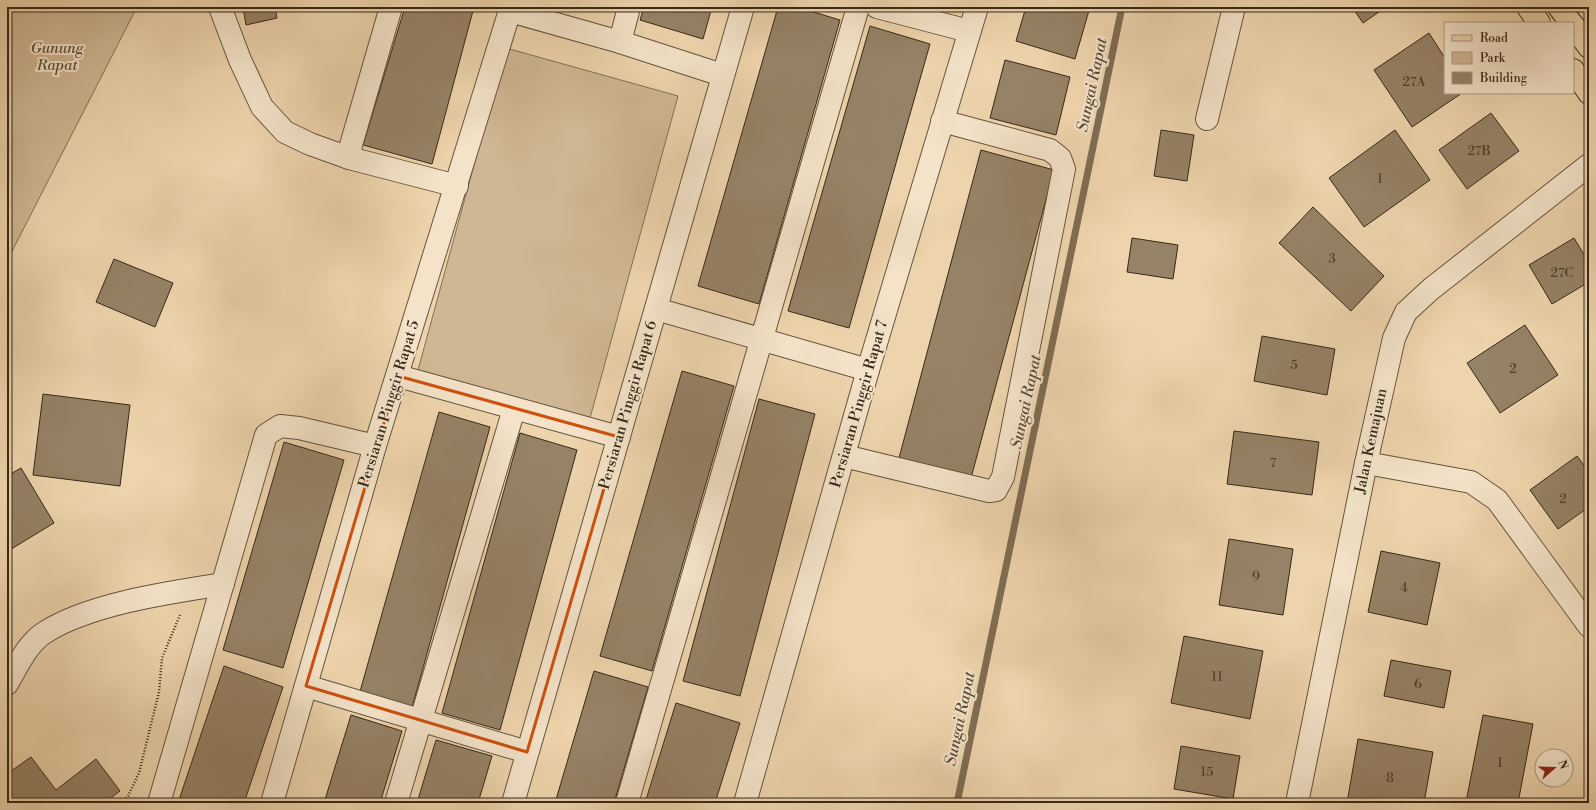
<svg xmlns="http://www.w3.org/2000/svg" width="1596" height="810" viewBox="0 0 1596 810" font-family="'Libre Bodoni',serif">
  <rect width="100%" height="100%" fill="#eed4ac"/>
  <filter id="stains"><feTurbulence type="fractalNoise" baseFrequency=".005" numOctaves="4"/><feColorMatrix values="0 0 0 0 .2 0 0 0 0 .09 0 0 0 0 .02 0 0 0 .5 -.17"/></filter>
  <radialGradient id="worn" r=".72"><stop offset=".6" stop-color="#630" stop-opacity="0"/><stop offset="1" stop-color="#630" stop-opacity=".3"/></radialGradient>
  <g fill="#cfb793" stroke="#827056">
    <path d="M7 7H137L7 261Z"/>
    <path d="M506 48 678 96 590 418 418 370Z"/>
  </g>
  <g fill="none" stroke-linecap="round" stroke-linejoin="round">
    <path stroke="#7f6d54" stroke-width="7" d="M957 803 1122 7"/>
  </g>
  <g fill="#968266" stroke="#36291a">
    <path d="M243 7H275L277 18 246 25Z"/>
    <path d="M405 7H474L432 164 363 145Z"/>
    <path d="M644 7H712L703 39 640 20Z"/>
    <path d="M778 7H797L840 20 759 304 698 286Z"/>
    <path d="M1026 7H1090L1075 59 1016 41Z"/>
    <path d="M1352 7H1386L1363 23Z"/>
    <path d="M870 26 930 44 849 328 788 311Z"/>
    <path d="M1429 33 1445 58V93H1462L1412 127 1374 70Z"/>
    <path d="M1005 60 1070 77 1056 135 990 118Z"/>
    <path d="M1491 113 1519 151 1467 189 1439 150Z"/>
    <path d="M1161 130 1194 135 1187 181 1154 176Z"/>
    <path d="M1395 130 1430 180 1364 227 1329 178Z"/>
    <path d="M981 150 1054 170 971 478 899 458Z"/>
    <path d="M1313 207 1384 276 1351 311 1279 243Z"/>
    <path d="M1132 238 1178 245 1173 279 1127 272Z"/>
    <path d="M1574 238 1589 263V282L1552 304 1529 265Z"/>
    <path d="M114 259 173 283 155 327 96 302Z"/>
    <path d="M1525 325 1558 375 1500 413 1467 363Z"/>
    <path d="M1262 336 1335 349 1327 395 1254 381Z"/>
    <path d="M682 371 734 386 652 671 600 656Z"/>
    <path d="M43 394 130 405 120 486 33 475Z"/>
    <path d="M759 399 815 414 740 696 683 681Z"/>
    <path d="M439 412 490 427 411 711 359 695Z"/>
    <path d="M1234 431 1319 442 1312 495 1227 484Z"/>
    <path d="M520 433 577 450 500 730 442 713Z"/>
    <path d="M284 442 344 460 283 668 223 650Z"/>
    <path d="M1577 456 1589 472V507L1558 529 1530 490Z"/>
    <path d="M21 468 54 523 8 551 7 476Z"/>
    <path d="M1229 539 1293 549 1283 615 1219 605Z"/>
    <path d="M1381 551 1440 563 1427 625 1368 612Z"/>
    <path d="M1184 636 1263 651 1250 719 1171 703Z"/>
    <path d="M1391 660 1451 671 1444 708 1384 696Z"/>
    <path d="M224 666 283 687 244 803H178Z"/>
    <path d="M594 671 648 687 614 803H555Z"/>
    <path d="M676 703 740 723 715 803H645Z"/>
    <path d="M351 715 402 731 380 803H324Z"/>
    <path d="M1483 715 1533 724 1518 803 1466 802Z"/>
    <path d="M1358 739 1433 752 1424 803H1347Z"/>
    <path d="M436 740 492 756 478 803H417Z"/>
    <path d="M1181 746 1240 756 1233 799 1174 789Z"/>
    <path d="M31 757 56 790 96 759 120 791 104 803H7V774Z"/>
  </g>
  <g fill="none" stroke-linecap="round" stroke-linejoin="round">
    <g stroke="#64543e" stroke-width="24">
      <g id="minor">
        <path d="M220 7 240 60 262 107 285 132 310 144 349 158 457 186"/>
        <path d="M877 7 969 31"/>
        <path d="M510 11 620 42 722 75"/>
        <path d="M620 42 629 7"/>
        <path d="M1207 119 1234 7"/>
        <path d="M349 158 351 145 391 7"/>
        <path d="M656 309 868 370"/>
        <path d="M398 376 619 437"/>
        <path d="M844 456 989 491 996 490 1003 477 1064 169 1060 158 1050 150 942 121"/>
        <path d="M1366 463 1471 482 1497 500 1589 626"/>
        <path d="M7 684C17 667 27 644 44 633 88 604 171 592 223 584"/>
        <path d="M306 686 527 752"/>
        <path d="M159 803 266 435 280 426 299 428 375 446"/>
        <path d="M272 803 375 446 511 7"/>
        <path d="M396 803 514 409"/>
        <path d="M513 803 743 7"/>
        <path d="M627 803 858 7"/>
        <path d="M745 803 868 370 977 7"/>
        <path d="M1297 803 1366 463 1394 338 1406 312 1431 289 1589 165"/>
      </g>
    </g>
    <g stroke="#36291a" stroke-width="24">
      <g id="major">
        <path d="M1528 7 1539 23"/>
        <path d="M1559 7 1571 23"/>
        <path d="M1573 25 1589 47"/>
        <path d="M1573 70 1589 93"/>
      </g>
    </g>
    <path stroke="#36291a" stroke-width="2.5" stroke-dasharray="1 2" stroke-linecap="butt" d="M122 803 128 796 139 773 159 692 162 658 180 615"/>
    <use href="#minor" stroke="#f4e3c9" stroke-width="22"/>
    <use href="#major" stroke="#eed4ac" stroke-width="22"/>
  </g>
  <path fill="none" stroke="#cd520e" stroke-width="3" stroke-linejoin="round" d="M398 376 619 437 527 752 306 686Z"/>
  <g text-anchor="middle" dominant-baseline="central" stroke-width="4" stroke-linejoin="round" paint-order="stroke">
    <g font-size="13" fill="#4e3f2d">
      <text x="1414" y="82">27A</text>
      <text x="1479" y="151">27B</text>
      <text x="1380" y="179">1</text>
      <text x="1332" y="259">3</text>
      <text x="1562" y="273">27C</text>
      <text x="1294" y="365">5</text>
      <text x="1513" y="369">2</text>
      <text x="1273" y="463">7</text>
      <text x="1563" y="499">2</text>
      <text x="1256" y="577">9</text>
      <text x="1404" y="588">4</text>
      <text x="1217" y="677">11</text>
      <text x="1418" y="684">6</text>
      <text x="1500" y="763">1</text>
      <text x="1207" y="772">15</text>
      <text x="1390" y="778">8</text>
    </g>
    <g font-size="15" font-style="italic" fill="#5c4c38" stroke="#f4e3c9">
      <text x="57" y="48">Gunung<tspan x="57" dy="17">Rapat</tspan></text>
    </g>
    <g font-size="15" fill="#36291a" stroke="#f4e3c9">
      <text transform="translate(389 404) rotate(-73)">Persiaran Pinggir Rapat 5</text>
      <text transform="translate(859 404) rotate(-74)">Persiaran Pinggir Rapat 7</text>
      <text transform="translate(628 405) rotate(-74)">Persiaran Pinggir Rapat 6</text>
      <text transform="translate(1371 441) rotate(-78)">Jalan Kemajuan</text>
    </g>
    <g font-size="16" font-style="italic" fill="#5a4b37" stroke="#f4e3c9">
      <text transform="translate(1092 85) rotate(-78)">Sungai Rapat</text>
      <text transform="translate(1026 402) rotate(-78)">Sungai Rapat</text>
      <text transform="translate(960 719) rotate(-78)">Sungai Rapat</text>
    </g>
  </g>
  <rect width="1596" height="810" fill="none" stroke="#eed4ac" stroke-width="24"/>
  <rect x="8" y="8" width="1580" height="794" fill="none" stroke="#36291a" stroke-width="2"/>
  <rect x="12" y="12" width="1572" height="786" fill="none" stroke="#36291a"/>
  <rect x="1444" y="22" width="130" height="72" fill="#f4e3c9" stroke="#a89983"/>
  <rect x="1452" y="35" width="20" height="6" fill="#eed4ac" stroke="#a89983"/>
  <text x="1480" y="42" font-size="12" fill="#36291a">Road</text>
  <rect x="1452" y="52" width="20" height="12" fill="#cfb793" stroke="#a89983"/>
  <text x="1480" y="62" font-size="12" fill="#36291a">Park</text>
  <rect x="1452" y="72" width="20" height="12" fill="#968266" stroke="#a89983"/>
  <text x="1480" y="82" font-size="12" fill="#36291a">Building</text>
  <g transform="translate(1554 768) rotate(70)"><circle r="19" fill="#f4e3c9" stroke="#a89983"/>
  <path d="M0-3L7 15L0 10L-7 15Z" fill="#8f2418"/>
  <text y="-6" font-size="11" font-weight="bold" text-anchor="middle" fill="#36291a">N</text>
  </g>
  <rect width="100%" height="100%" filter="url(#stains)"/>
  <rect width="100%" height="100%" fill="url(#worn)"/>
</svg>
